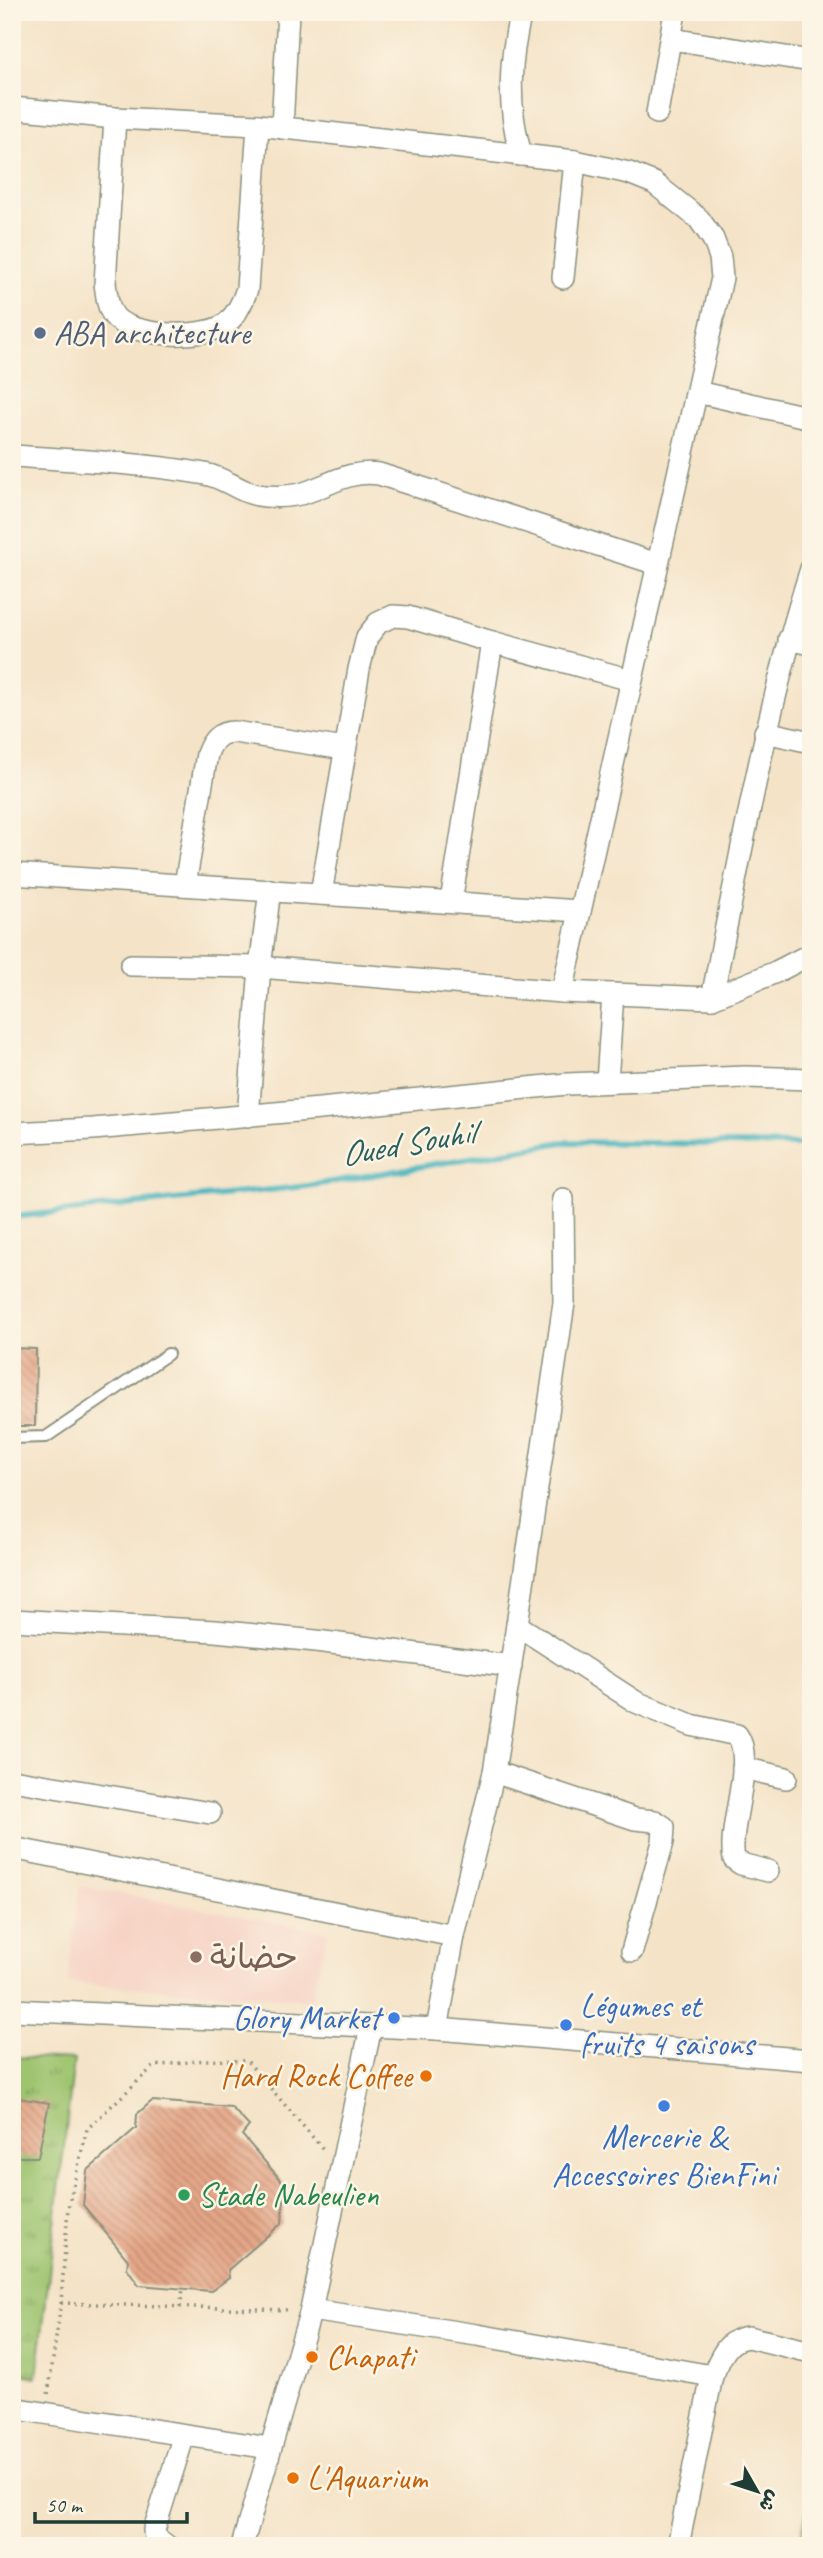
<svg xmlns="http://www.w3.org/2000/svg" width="823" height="2558" viewBox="0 0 823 2558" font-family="Caveat,'Playpen Sans Arabic',sans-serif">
  <defs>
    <pattern id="grass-tufts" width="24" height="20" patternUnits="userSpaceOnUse" patternTransform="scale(1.75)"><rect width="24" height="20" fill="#9ec46f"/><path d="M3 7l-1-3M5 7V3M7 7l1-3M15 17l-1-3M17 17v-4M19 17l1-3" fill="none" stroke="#80a05c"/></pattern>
    <pattern id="garden-furrows" width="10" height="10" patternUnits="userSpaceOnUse" patternTransform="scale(1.75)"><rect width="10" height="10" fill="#9ec46f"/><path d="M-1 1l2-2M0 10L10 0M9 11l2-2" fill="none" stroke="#80a05c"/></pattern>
    <pattern id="building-back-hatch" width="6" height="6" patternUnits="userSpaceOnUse" patternTransform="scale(1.75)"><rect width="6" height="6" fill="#e5a687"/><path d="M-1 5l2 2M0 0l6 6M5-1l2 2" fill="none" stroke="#b9886f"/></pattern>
  </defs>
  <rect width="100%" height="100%" fill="#fcf5e5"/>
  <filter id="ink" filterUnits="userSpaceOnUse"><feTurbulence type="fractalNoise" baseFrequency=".0143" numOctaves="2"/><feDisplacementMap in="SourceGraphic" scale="14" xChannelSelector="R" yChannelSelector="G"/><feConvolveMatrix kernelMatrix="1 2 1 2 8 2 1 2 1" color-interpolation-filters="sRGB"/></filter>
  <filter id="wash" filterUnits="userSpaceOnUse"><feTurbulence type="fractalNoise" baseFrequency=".00686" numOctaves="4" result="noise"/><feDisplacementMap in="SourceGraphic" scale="28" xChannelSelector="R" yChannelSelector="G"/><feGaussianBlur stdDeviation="1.57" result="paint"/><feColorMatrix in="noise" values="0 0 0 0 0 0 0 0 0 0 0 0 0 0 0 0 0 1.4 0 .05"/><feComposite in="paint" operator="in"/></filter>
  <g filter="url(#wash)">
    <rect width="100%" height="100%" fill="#f4e3c7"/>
    <path fill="#f6d2c4" d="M80 1886 328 1932 311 2000 67 1983Z"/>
    <path fill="url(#grass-tufts)" stroke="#5e8052" stroke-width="2" d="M12 2057 74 2060 37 2377 12 2372Z"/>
    <path fill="url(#garden-furrows)" stroke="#5e8052" stroke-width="2" d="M811 2489V2546H799Z"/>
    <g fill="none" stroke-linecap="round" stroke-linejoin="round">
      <path stroke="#44b3be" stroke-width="6" d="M12 1217 308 1186 563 1142 811 1145"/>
    </g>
    <g id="blocks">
      <g fill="url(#building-back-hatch)">
        <path d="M12 1348 36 1349 35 1426H12Z"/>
        <path d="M12 2097 49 2103 38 2157H12Z"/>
        <path d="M152 2101 231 2107 249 2126 242 2135 285 2185 282 2223 228 2270 229 2278 211 2291 139 2285 127 2268 128 2260 83 2205 87 2171 136 2128 137 2114Z"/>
      </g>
    </g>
  </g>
  <g filter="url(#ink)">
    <use href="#blocks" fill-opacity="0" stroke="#8a907e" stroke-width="2"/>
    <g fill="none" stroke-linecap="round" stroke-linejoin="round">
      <g stroke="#8a907e" stroke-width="14">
        <path id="service" d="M12 1438 46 1437 168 1354"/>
      </g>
      <g stroke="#8a907e" stroke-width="24">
        <g id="minor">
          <path d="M671 39 811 61"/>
          <path d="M12 108 115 118 258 125 575 161 629 173 654 183 699 219 713 239 720 257 722 278 562 992"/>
          <path d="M657 113 675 12"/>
          <path d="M115 118 105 284C107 295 107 307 114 316 130 338 209 340 228 322 238 313 243 301 247 289L258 125"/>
          <path d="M282 128 288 12"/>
          <path d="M521 155C507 105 509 62 521 12"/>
          <path d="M563 278 575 161"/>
          <path d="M697 392 811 418"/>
          <path d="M12 456C76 460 142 463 205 474 227 478 242 495 265 496 279 497 293 497 307 492 333 483 350 470 379 474L657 564"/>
          <path d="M789 639 811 644"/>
          <path d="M492 642 631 680"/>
          <path d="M765 732 811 742"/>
          <path d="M12 874 580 911"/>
          <path d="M185 885 207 754C212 741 218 732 234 732L345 749"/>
          <path d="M321 894 359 669 367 637 378 623 393 616 408 617 492 642 451 902"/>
          <path d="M131 965 260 967 562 992 712 998C741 853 766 709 811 569"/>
          <path d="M712 998 776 972 811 954"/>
          <path d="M607 1082 613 994"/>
          <path d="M248 1116 260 967 270 890"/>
          <path d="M12 1133 93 1129 320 1109 567 1084 745 1077 811 1079"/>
          <path d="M12 1620 215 1631 316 1641 511 1666"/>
          <path d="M517 1625 636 1702 691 1725 737 1735C756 1760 727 1827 734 1859L741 1864 768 1871"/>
          <path d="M743 1768 786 1778"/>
          <path d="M494 1772 635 1819 655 1821 664 1827 663 1842 632 1951"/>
          <path d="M12 1780 210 1813"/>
          <path d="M12 1848 454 1936"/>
          <path d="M12 2010 437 2029 811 2060"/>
          <path d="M437 2029 454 1936 494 1772 517 1625 564 1303 563 1199"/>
          <path d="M311 2310 477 2335 712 2376"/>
          <path d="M12 2408 269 2448"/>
          <path d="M167 2546 155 2537 154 2530 184 2435"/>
          <path d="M242 2546 311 2310 371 2027"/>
          <path d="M678 2546 712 2376C721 2358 726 2339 748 2337L811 2352"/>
        </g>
      </g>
      <g stroke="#8a907e" stroke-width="3.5" stroke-dasharray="2 5" stroke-linecap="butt">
        <path d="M61 2303 291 2310"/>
        <path d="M180 2307 183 2289"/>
        <path d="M48 2394 61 2303 68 2208 87 2129 154 2066 206 2060 247 2061 323 2149"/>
      </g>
      <use href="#service" stroke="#fff" stroke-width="10"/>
      <use href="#minor" stroke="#fff" stroke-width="21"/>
    </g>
  </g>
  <circle fill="#5c6f8a" stroke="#fcf5e5" stroke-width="2.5" cx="40" cy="333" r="7"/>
  <circle fill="#8d6e63" stroke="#fcf5e5" stroke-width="2.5" cx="196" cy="1957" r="7"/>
  <g fill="#3f7fe0" stroke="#fcf5e5" stroke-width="2.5">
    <circle cx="394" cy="2018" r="7"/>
    <circle cx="566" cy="2025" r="7"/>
    <circle cx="664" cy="2106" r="7"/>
  </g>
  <g fill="#e8710a" stroke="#fcf5e5" stroke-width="2.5">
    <circle cx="426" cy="2076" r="7"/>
    <circle cx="312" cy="2357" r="7"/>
    <circle cx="293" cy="2478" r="7"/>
  </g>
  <circle fill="#2e9e5b" stroke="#fcf5e5" stroke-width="2.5" cx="184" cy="2195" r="7"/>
  <g text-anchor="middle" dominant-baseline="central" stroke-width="5" stroke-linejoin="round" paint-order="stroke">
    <g font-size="33" fill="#4e5e75" stroke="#fcf5e5" text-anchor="start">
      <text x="54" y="333">ABA architecture</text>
    </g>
    <g font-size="33" fill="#785e54" stroke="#fcf5e5" text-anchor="start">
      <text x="210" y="1957">حضانة</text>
    </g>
    <g font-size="33" fill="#366cbe" stroke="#fcf5e5" text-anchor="start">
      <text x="580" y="2006">Légumes et<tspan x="580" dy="38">fruits 4 saisons</tspan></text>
      <text x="380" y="2018" text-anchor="end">Glory Market</text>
      <text x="664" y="2137" text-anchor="middle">Mercerie &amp;<tspan x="664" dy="38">Accessoires BienFini</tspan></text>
    </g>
    <g font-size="33" fill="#c56008" stroke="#fcf5e5" text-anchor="start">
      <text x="412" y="2076" text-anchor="end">Hard Rock Coffee</text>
      <text x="326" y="2357">Chapati</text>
      <text x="307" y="2478">L'Aquarium</text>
    </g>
    <g font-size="33" fill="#27864d" stroke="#fcf5e5" text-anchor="start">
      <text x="198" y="2195">Stade Nabeulien</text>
    </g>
    <g font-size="35" font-style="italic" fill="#2a605d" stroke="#fcf5e5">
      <text transform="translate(407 1143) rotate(-10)">Oued Souhil</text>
    </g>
  </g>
  <rect width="823" height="2558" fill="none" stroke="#fcf5e5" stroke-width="42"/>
  <g transform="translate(757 2491) rotate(129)" stroke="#fcf5e5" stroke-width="5" paint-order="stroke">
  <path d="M0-5L12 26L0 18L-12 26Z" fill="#1f3d34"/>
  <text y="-10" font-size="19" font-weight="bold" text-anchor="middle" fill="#1f3d34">ش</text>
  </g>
  <path d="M35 2512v10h152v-10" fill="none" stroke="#1f3d34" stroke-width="3.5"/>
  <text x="46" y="2512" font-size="21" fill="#1f3d34" stroke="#fcf5e5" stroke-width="5" paint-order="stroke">50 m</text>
</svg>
